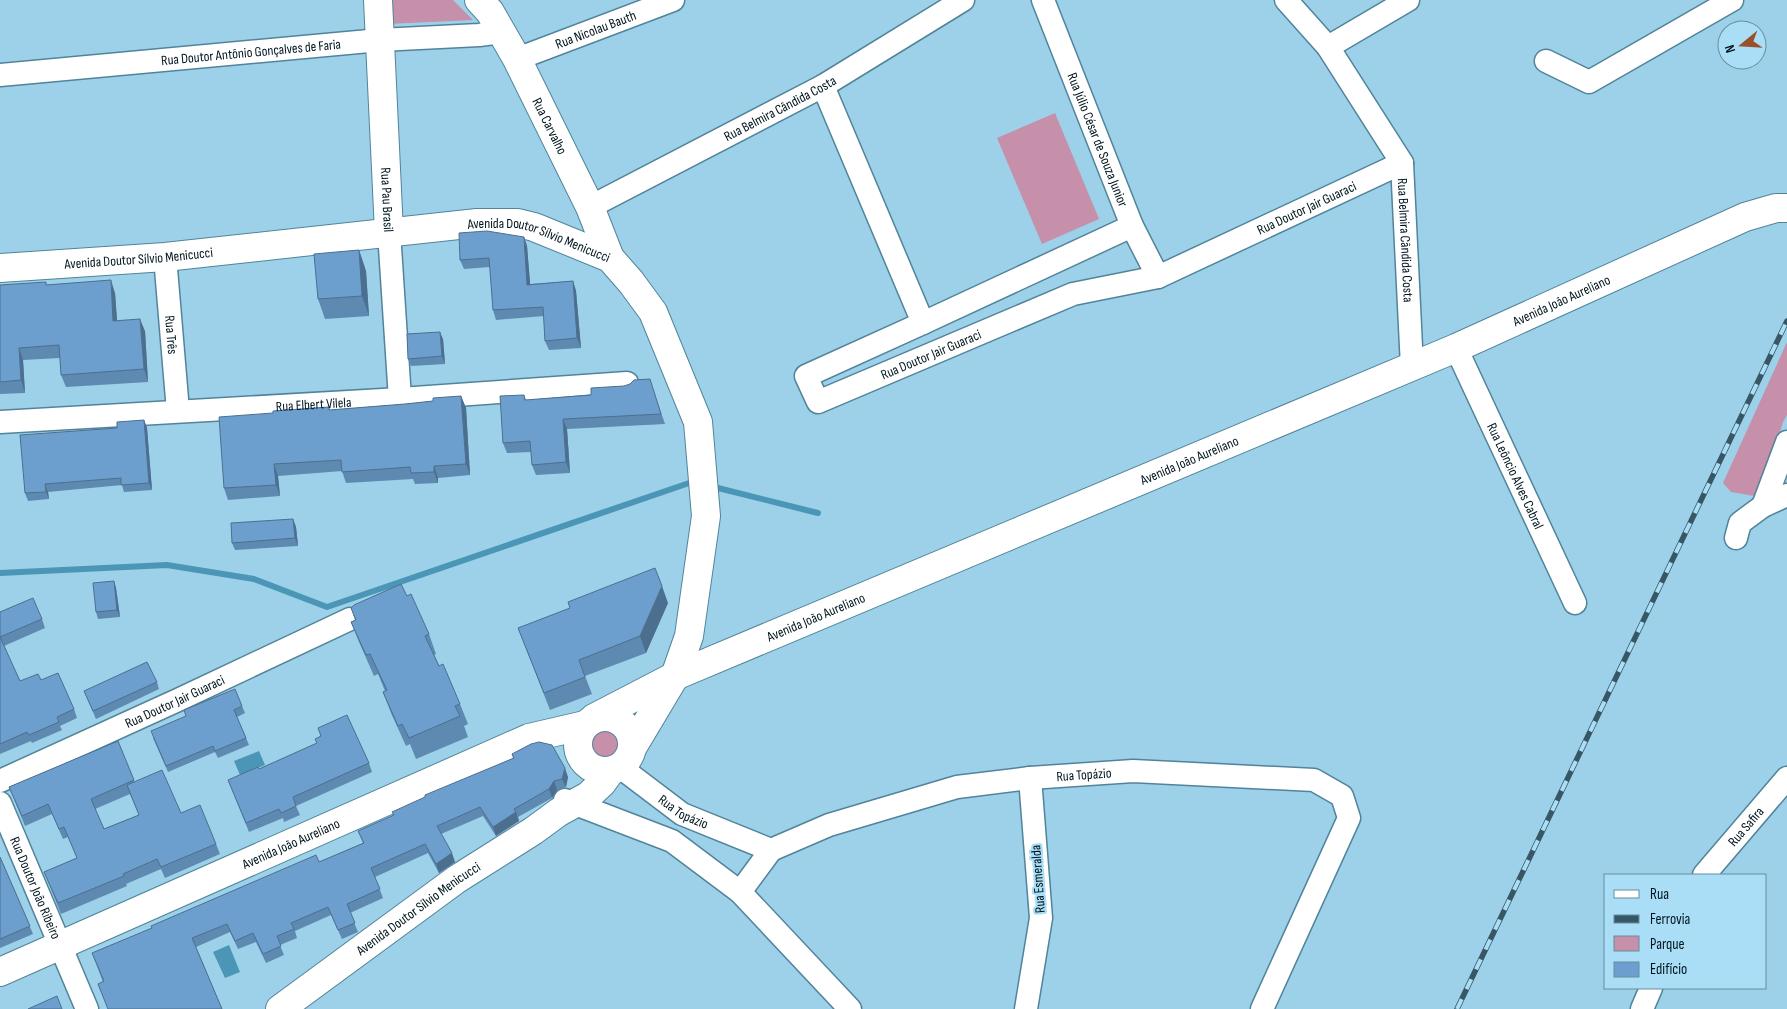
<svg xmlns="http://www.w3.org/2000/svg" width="1787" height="1009" viewBox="0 0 1787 1009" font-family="'Sofia Sans Condensed',sans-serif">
  <rect width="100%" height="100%" fill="#9cd1e9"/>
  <g fill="#c68faa">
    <path d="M391 0H453L473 20 388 24Z"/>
    <path d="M1055 113 1099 219 1042 244 997 138Z"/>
    <path d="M1787 342V415L1783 422 1760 497 1731 492 1723 483Z"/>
    <circle cx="606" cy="744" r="17"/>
  </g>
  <g fill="#4b96b6">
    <path d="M259 751 265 765 240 775 234 761Z"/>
    <path d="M229 945 240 972 225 978 213 952Z"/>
  </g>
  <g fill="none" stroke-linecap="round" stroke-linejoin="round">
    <g stroke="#4b96b6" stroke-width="6">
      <path d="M710 486 818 513"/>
      <path d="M0 573 167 565 254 579 327 607 692 482 698 484"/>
    </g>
    <g stroke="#51849a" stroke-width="25">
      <g id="street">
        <path id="s1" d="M1043 0 1132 226 1158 277"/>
        <path id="s2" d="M1286 0 1328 47 1402 163 1412 367"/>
        <path d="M1328 47 1408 0"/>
        <path id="s3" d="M517 59 673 0"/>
        <path d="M1546 61 1589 82 1732 0"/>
        <path id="s4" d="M0 75 380 40 479 35 502 32"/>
        <path d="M823 86 923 323"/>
        <path id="s5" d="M590 207 823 86 963 0"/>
        <path id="s6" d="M1132 226 923 323 806 376 818 402 1073 294 1158 277 1402 163"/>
        <path d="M389 232 400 399"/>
        <path id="s7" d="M165 257 178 411"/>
        <path id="s8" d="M1456 348 1575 603"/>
        <path id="s9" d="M0 422 400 399 627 383"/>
        <path d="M1763 506 1787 442"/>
        <path d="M1736 538 1740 523 1763 506 1787 495"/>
        <path id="s10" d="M620 767 682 814 771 850 829 825 957 787 1030 778 1133 771 1314 780 1342 796 1349 818 1262 1009"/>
        <path id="s11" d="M0 781 178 700 350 619"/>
        <path d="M565 800 672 841 740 892 850 1009"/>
        <path id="s12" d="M0 803 87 1009"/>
        <path id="s13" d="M1704 875 1787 778"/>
        <path d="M740 892 771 850"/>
        <path d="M1026 1009 1041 918 1030 778"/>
        <path d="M1642 1009 1651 988"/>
      </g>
    </g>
    <g stroke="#51849a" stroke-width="30">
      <g id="secondary">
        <path id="s14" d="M378 0 389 232"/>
        <path id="s15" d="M479 0 490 12 517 59 590 207 610 258"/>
        <path id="s16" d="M0 268 165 257 477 223H518L534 227 610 258 631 282 653 312 698 422 706 516 689 636 675 676 632 748"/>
        <circle cx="605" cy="744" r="27"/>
        <path id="s17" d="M594 718 675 676 1456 348 1745 217 1776 208H1787"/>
        <path id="s18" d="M0 972 529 738 585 725"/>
        <path id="s19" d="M280 1009 457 879 533 831 559 812 588 796 602 783 610 772"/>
      </g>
    </g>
    <use href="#street" stroke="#fff" stroke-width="22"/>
    <use href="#secondary" stroke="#fff" stroke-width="28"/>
    <g stroke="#385765" stroke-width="5.5">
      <path id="rail" d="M1457 1009 1787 321"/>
    </g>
    <use href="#rail" stroke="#a9def6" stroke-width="4" stroke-dasharray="11" stroke-linecap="butt"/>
  </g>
  <g fill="#5e89b1" fill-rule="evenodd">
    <path d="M524 237 527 246 530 284 573 281 576 291 581 348 549 350 545 341 544 316 496 320 493 310 490 267 464 269 460 260Z"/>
    <path d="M359 250 366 271 369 316 325 319 318 299Z"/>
    <path d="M0 285H47L115 293 117 321 145 331 148 382 66 387 61 375 60 358 23 360 25 393 0 394Z"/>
    <path d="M443 339 445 364 411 366 408 359Z"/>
    <path d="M653 389 665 424 567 429 570 473 536 475 532 465 531 452 507 453 503 443 524 395 526 400Z"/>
    <path d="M461 396 466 408 470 475 438 478V483L415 484 413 479 346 483 342 471 278 476 280 496 228 500 224 488 273 413 329 407 330 410 405 404 433 401Z"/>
    <path d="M144 420 147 428 152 490 124 492 122 485 48 492 49 499 28 501 25 493 117 428Z"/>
    <path d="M293 519 296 527 298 546 235 550 232 543Z"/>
    <path d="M114 581 116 588 120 617 98 619 96 612Z"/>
    <path d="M407 596 429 634 436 654 434 655 439 666 460 704 468 724 464 726 468 737 416 759 410 744 406 746 391 713 383 692 385 691 378 674 374 676 359 642 351 622 355 620 351 608Z"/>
    <path d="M668 603 646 653 585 676 592 694 550 710 518 628Z"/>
    <path d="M0 612 42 619 45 628 4 646 20 681 41 680 74 709 77 718 60 726 62 730 32 743 31 741 0 754Z"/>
    <path d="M157 682 159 689 96 719 84 691Z"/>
    <path d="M242 706 245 713 237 717 249 745 218 758 215 752 168 772 153 738Z"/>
    <path d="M318 728 369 763 372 772 296 806 300 815 284 822 283 818 249 832 228 780 259 769 317 744 321 736Z"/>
    <path d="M118 741 134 781 181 813 216 844 220 854 165 878 161 869 126 884 127 886 61 914 44 872 77 858 68 837 63 839 52 814 25 826 9 787ZM130 794 139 815 104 829 95 809Z"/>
    <path d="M512 754 568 777 566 787 557 790 552 798 518 817 519 821 496 836 483 816 441 834 455 862 439 873 428 853 375 877 383 898 350 913 358 932 342 939 331 915 295 931 297 938 280 945 284 955 266 963 256 942 238 949 230 932 196 947 222 1009H108L98 984 103 982 92 953 319 862 363 843 358 831 393 816 513 758Z"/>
    <path d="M0 857 33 934 0 948Z"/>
  </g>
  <g fill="#4c6f90">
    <path d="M524 237 527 246 531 294 527 285Z"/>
    <path d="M359 250 366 271 369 316 362 296Z"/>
    <path d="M111 280 115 293 118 333 113 321Z"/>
    <path d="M573 281 576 291 581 348 577 338Z"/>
    <path d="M140 319 145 331 148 382 144 369Z"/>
    <path d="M440 332 443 339 445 364 442 356Z"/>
    <path d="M19 348 23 360 25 393 21 380Z"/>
    <path d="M461 396 466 408 470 475 466 464Z"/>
    <path d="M563 419 567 429 570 473 566 462Z"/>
    <path d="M144 420 147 428 152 490 149 483Z"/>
    <path d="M274 464 278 476 280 496 276 485Z"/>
    <path d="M434 466 438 478V483L434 472Z"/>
    <path d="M45 484 48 492 49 499 46 492Z"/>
    <path d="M293 519 296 527 298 546 295 538Z"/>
    <path d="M114 581 116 588 120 617 117 610Z"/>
    <path d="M662 586 668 603 646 653 640 636Z"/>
    <path d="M565 768 568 777 566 787 562 779Z"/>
    <path d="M554 781 557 790 552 798 549 789Z"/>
    <path d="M516 812 519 821 496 836 493 827Z"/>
    <path d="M452 853 455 862 439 873 436 864Z"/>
  </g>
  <g fill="#6d9fce" stroke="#4c6f90">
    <path d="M487 231 524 237 527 285 573 281 577 338 545 341 543 307 493 310 489 258 460 260 459 233Z"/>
    <path d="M359 250 362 296 318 299 314 254Z"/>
    <path d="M111 280 113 321 140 319 144 369 61 375 59 345 19 348 21 380 0 382V285L46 282V285Z"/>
    <path d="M440 332 442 356 408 359 407 334Z"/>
    <path d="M650 379 661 414 563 419 566 462 532 465 530 441 503 443 500 396 524 395 525 400 591 395V388L624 386 630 384 634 380Z"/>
    <path d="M461 396 466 464 434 466V472L411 473 410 467 342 472 341 460 274 464 276 485 224 488 219 417 273 413V411L329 407V410L405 404 433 401V398Z"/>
    <path d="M144 420 149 483 121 485V478L45 484 46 492 25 493 20 435 117 428V422Z"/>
    <path d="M293 519 295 538 232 543 231 523Z"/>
    <path d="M655 568 662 586 640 636 579 660 585 677 544 693 518 628 570 608 568 602Z"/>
    <path d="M114 581 117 610 96 612 93 583Z"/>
    <path d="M401 584 407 596 411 594 429 634 425 636 439 666 443 664 460 704 455 706 460 716 409 738 402 724 398 726 383 692 387 690 370 654 366 655 351 622 356 620 351 608 354 605Z"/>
    <path d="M33 598 42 619 0 637 20 681 38 674 41 680 58 673 74 709 57 717 59 722 29 735 27 732 0 744V612Z"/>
    <path d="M147 662 157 682 93 711 84 691Z"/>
    <path d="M235 689 242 706 234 710 246 738 215 751 213 746 166 766 151 731 186 716 184 710Z"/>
    <path d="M347 715 369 763 293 797 296 806 281 813 279 809 246 823 228 780 258 767 259 769 317 743 315 739 321 736 318 728Z"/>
    <path d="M118 741 134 780 91 799 104 829 139 815 127 785 162 770 181 813 200 805 216 844 161 867 157 859 123 874 124 876 58 903 44 872 77 858 64 827 59 829 48 804 22 816 9 787Z"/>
    <path d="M539 742 552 745 565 768 562 779 554 781 549 789 514 809 516 812 493 827 480 807 437 826 452 853 436 864 425 844 371 868 380 889 347 904 355 923 338 930 328 907 291 923 294 929 277 936 281 946 263 954 253 933 235 941 227 924 192 938 222 1009H108L98 984 104 981 92 953 152 928 151 926 316 855 319 862 364 843 358 831 394 815 392 812 425 797V795L514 758 512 754 531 744Z"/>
    <path d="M0 857 30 926 0 939Z"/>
    <path d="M57 996 62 1009H28Z"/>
  </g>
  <g text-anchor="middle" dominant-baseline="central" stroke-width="4.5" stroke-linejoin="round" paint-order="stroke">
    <g font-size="14" fill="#01141d" stroke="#a9def6">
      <text stroke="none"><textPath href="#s3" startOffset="84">Rua Nicolau Bauth</textPath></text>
      <text stroke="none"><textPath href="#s4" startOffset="252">Rua Doutor Antônio Gonçalves de Faria</textPath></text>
      <text stroke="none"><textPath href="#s5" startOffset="214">Rua Belmira Cândida Costa</textPath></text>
      <text stroke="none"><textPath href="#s15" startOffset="145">Rua Carvalho</textPath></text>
      <text stroke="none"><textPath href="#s1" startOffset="150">Rua Júlio César de Souza Junior</textPath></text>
      <text stroke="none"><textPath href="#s14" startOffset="200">Rua Pau Brasil</textPath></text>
      <text stroke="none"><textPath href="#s6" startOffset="915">Rua Doutor Jair Guaraci</textPath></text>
      <text stroke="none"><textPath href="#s2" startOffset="278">Rua Belmira Cândida Costa</textPath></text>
      <text stroke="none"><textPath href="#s16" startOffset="544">Avenida Doutor Sílvio Menicucci</textPath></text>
      <text stroke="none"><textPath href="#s16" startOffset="139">Avenida Doutor Sílvio Menicucci</textPath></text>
      <text stroke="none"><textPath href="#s17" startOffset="1054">Avenida João Aureliano</textPath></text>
      <text stroke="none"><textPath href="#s7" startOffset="78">Rua Três</textPath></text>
      <text stroke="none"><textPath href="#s6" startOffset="510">Rua Doutor Jair Guaraci</textPath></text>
      <text stroke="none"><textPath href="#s9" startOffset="314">Rua Elbert Vilela</textPath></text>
      <text stroke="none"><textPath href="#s17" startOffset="649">Avenida João Aureliano</textPath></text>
      <text stroke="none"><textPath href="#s8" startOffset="141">Rua Leôncio Alves Cabral</textPath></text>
      <text stroke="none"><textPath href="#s17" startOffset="244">Avenida João Aureliano</textPath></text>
      <text stroke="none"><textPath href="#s11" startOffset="192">Rua Doutor Jair Guaraci</textPath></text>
      <text stroke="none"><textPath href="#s10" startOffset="498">Rua Topázio</textPath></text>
      <text stroke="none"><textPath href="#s10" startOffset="78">Rua Topázio</textPath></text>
      <text stroke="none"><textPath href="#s13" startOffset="64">Rua Safira</textPath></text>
      <text stroke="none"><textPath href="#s18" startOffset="318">Avenida João Aureliano</textPath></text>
      <text transform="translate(1038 879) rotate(-94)">Rua Esmeralda</text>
      <text stroke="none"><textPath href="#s12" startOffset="92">Rua Doutor João Ribeiro</textPath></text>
      <text stroke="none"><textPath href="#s19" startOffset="171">Avenida Doutor Sílvio Menicucci</textPath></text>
    </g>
  </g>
  <rect x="1604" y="874" width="162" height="115" fill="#a9def6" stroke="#668d9f"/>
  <rect x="1614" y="890" width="25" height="8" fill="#ffffff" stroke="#668d9f"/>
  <text x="1650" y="899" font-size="15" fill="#01141d">Rua</text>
  <rect x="1614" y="915" width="25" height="8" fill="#385765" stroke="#668d9f"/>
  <text x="1650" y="924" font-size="15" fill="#01141d">Ferrovia</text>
  <rect x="1614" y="936" width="25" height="15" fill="#c68faa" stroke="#668d9f"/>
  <text x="1650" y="949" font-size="15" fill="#01141d">Parque</text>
  <rect x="1614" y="962" width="25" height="15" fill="#6d9fce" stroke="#668d9f"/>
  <text x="1650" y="974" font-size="15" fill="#01141d">Edifício</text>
  <g transform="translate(1742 45) rotate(252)"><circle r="24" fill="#a9def6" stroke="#668d9f"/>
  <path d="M0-4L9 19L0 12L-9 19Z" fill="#98512a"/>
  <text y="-8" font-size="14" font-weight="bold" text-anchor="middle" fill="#01141d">N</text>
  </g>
</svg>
